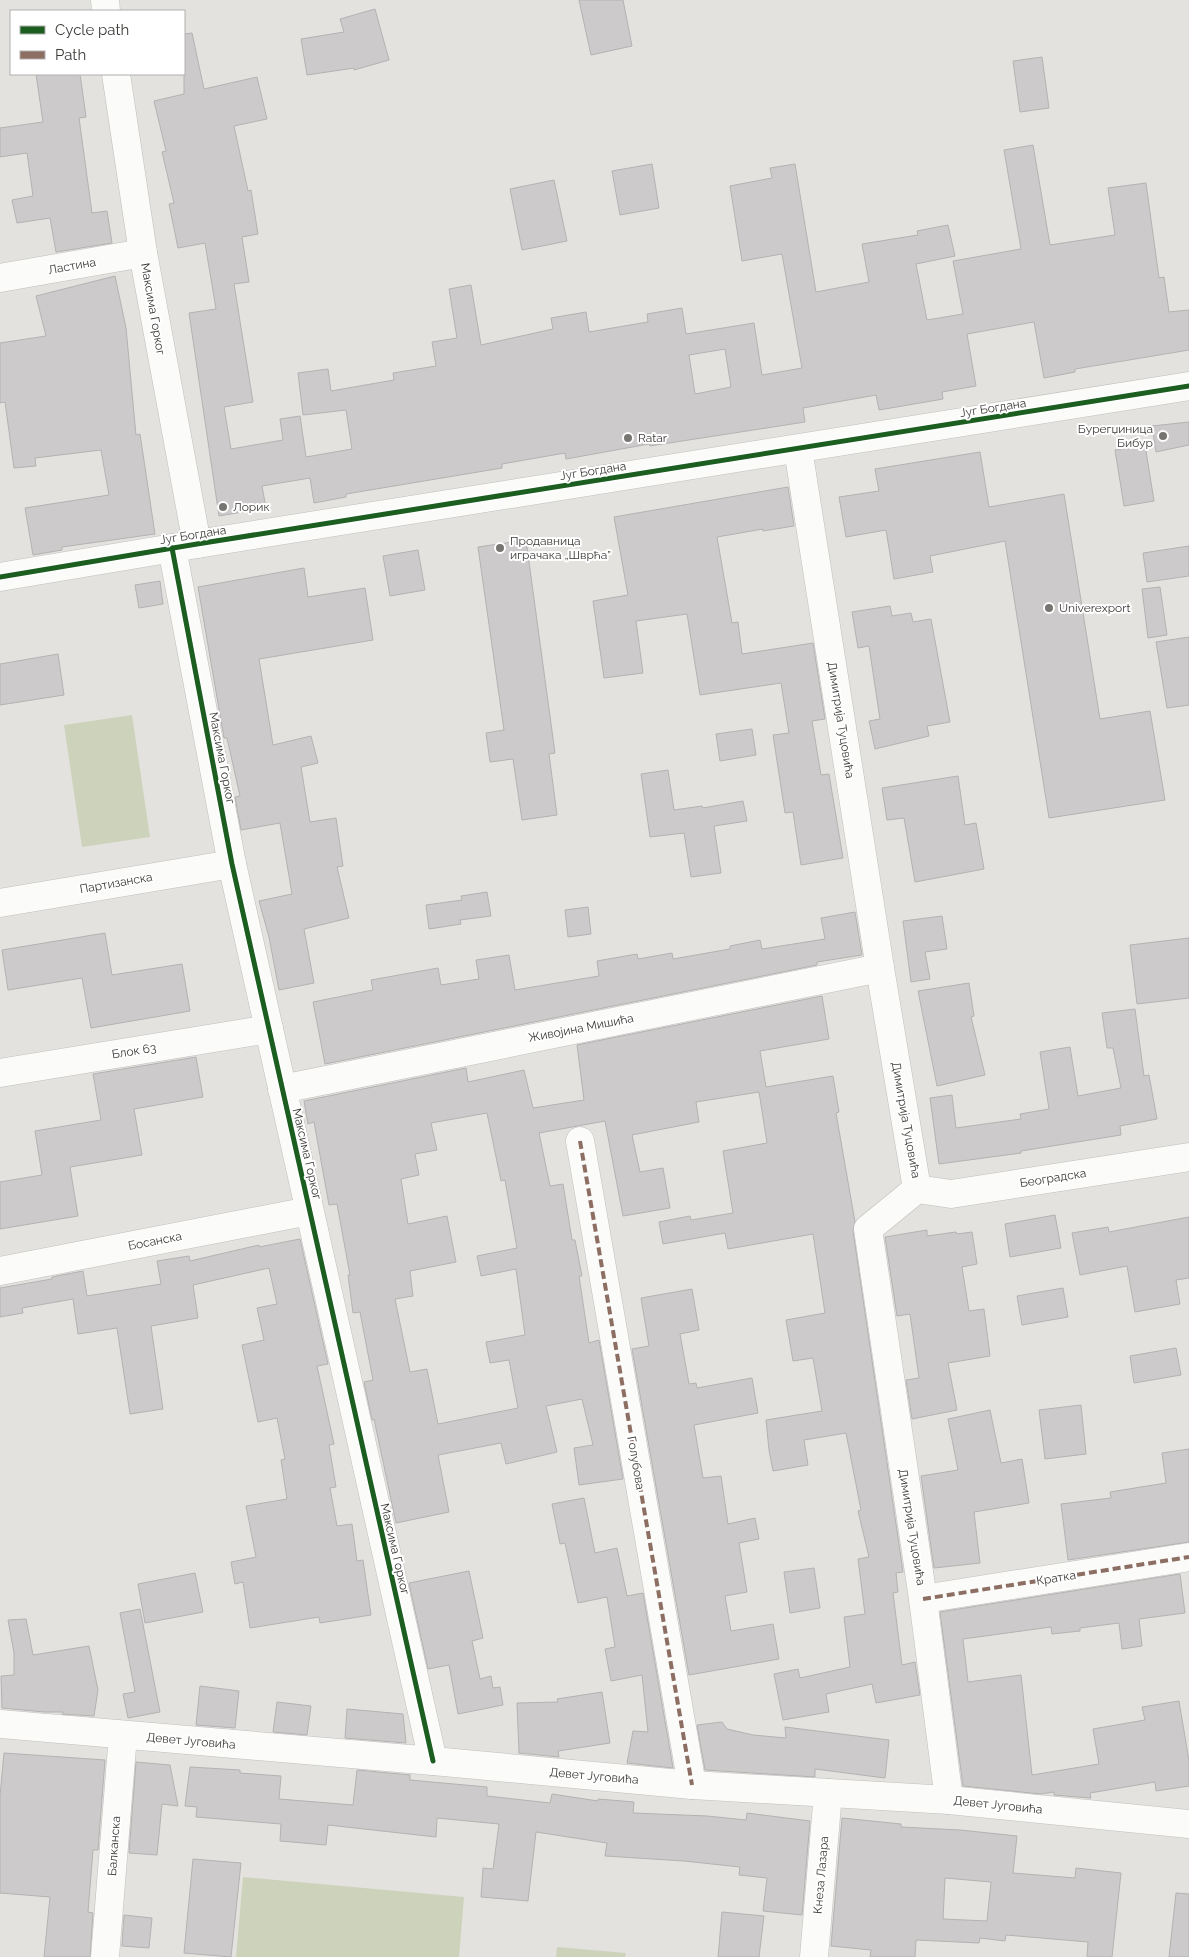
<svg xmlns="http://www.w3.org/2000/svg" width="1189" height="1957" viewBox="0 0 1189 1957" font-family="Raleway,sans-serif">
  <rect width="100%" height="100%" fill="#e4e2df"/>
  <g fill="#cdd3ba">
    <path d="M132 715 150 837 82 847 64 725Z"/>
    <path d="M243 1877 464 1897 459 1957H236Z"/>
    <path d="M557 1947 626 1953 625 1957H556Z"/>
  </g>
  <g fill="#cccaca" stroke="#b4b2b2" fill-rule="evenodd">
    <path d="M579 0H623L632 46 591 55Z"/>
    <path d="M375 9 389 60 354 70V68L307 75 301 39 344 32 340 19Z"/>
    <path d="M192 33 204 89 257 77 267 119 234 126 248 191 251 190 258 234 242 237 249 282 234 284 253 402 224 407 231 449 283 440 280 419 300 416 306 457 352 449 346 410 303 415 298 373 328 369 331 391 394 380 393 373 436 366 432 342 457 338 449 289 471 285 481 345 553 329 551 318 586 312 589 332 648 322 647 314 682 308 686 334 754 323 762 375 802 368 782 254 742 261 730 186 772 178 770 168 795 164 816 292 869 282 862 244 918 235 917 231 948 225 955 256 916 264 927 320 963 314 953 261 1021 249 1004 150 1033 145 1050 245 1115 235 1108 188 1146 183 1159 278 1164 277 1169 312 1189 310V350L1075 369V372L1044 378 1034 322 967 334 976 386 942 392 943 399 879 410 876 395 803 408 805 422 650 446 649 444 566 459 565 453 502 464V468L346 494V497L314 503 310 478 262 486 266 508 219 516 189 313 216 309 205 243 178 248 169 204 174 203 162 152 166 151 154 101 184 94V34ZM725 349 731 387 695 394 689 355Z"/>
    <path d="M1042 57 1049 108 1020 112 1013 61Z"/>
    <path d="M36 74H80L86 117 79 118 92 213 107 211 112 243 56 252 50 218 17 223 12 200 33 196 27 153 0 157V128L43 122Z"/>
    <path d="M652 164 659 208 620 215 612 171Z"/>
    <path d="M554 180 567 241 522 250 510 189Z"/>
    <path d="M115 276 126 328 136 435 140 434 155 534 62 547V550L33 555 25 508 109 495 101 450 35 458 36 466 14 468 5 402 0 403V343L46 336 36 296Z"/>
    <path d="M1189 422V445L1156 452 1152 426Z"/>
    <path d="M1145 445 1154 501 1124 506 1115 450Z"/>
    <path d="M980 452 989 507 1064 494 1100 719 1150 711 1165 800 1049 818 1005 541 930 556 933 572 894 579 886 530 846 537 839 497 879 491 875 469Z"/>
    <path d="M788 487 794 526 763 531V529L717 537 732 623 738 622 742 654 813 643 825 719 812 721 821 775 829 774 843 858 801 865 793 812 785 813 773 735 789 733 781 683 700 695 687 614 636 621 643 673 604 678 593 601 628 595 614 517Z"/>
    <path d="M526 540 555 753 549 754 557 815 522 820 513 759 490 762 486 733 504 730 478 547Z"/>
    <path d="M1189 546V576L1147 582 1143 553Z"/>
    <path d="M418 550 425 590 390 596 383 556Z"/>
    <path d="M304 568 308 597 365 588 373 640 259 659 273 745 311 736 318 763 301 767 310 822 336 818 343 866 337 867 349 918 304 929 314 983 279 990 269 937 259 901 292 894 280 823 241 830 235 797 240 796 227 738H224L198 587Z"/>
    <path d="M160 581 163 604 139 608 135 585Z"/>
    <path d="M1160 587 1167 635 1148 638 1142 589Z"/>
    <path d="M890 606 892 616 911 613 913 622 931 619 950 722 927 726 929 736 875 749 869 721 880 719 869 646 858 648 852 612Z"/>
    <path d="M1189 637V705L1167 708 1156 642Z"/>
    <path d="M58 654 64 695 0 705V664Z"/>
    <path d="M752 729 756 755 720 761 716 734Z"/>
    <path d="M668 770 674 810 702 806 703 808 743 801 747 821 714 826 721 873 691 877 684 833 650 837 641 774Z"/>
    <path d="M958 776 965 825 976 823 984 869 915 882 904 818 887 820 882 788Z"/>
    <path d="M487 892 491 916 460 920 461 924 429 929 426 905 462 900 461 896Z"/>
    <path d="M588 907 591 934 568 937 565 910Z"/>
    <path d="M855 912 862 955 817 962V965L325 1064 313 1002 373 990 371 980 438 968 441 985 479 979 476 960 509 955 515 990 599 976 597 961 637 954 638 959 672 953 673 959 730 949V946L760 940 762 949 825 939 821 918Z"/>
    <path d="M942 916 947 949 925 952 930 979 911 982 903 921Z"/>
    <path d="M105 933 112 975 182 964 190 1011 91 1028 82 978 8 990 2 950Z"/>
    <path d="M1189 938V998L1137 1004 1130 945Z"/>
    <path d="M969 983 974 1016 971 1017 985 1075 937 1086 918 991Z"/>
    <path d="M822 996 829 1039 760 1051 766 1087 833 1076 839 1112 836 1113 855 1222 853 1231 903 1572 896 1573 898 1592 893 1593 902 1665 915 1662 920 1695 876 1703 872 1684 826 1694 829 1712 783 1720 774 1674 798 1669 800 1678 850 1667 844 1617 865 1614 858 1559 869 1557 858 1511 861 1510 846 1433 804 1440 808 1465 773 1471 769 1450 766 1420 822 1411 813 1358 793 1361 786 1320 825 1313 813 1234 728 1249 725 1233 663 1244 659 1222 690 1216 691 1220 733 1213 723 1151 767 1143 759 1092 696 1102 699 1122 632 1135 640 1172 663 1168 670 1208 623 1216 605 1121 539 1133 550 1186 563 1184 572 1240H575L582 1276H579L589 1343 599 1340 623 1479 579 1485 574 1448 593 1445 582 1399 546 1406 557 1452 506 1464 501 1443 438 1455 449 1512 396 1523 374 1419 372 1420 364 1382 373 1380 360 1312 353 1313 348 1275H350L337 1204 329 1205 314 1122 308 1124 304 1101 466 1068 468 1082 524 1070 533 1108 584 1100 577 1045ZM487 1113 501 1181 505 1180 517 1248 477 1256 481 1276 516 1269 525 1335 486 1342 490 1363 509 1360 518 1408 438 1424 427 1369 410 1372 395 1299 413 1296 410 1271 456 1262 447 1216 408 1224 401 1179 419 1175 415 1154 437 1150 431 1123Z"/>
    <path d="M1135 1009 1144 1076 1149 1075 1157 1119 1120 1126 1121 1135 1021 1151V1153L939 1164 930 1098 952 1095 956 1128 1021 1119 1020 1114 1049 1109 1040 1052 1070 1047 1078 1096 1121 1088 1113 1048H1107L1102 1013Z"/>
    <path d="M196 1057 203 1097 134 1109 142 1155 70 1167 78 1216 0 1229V1182L42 1175 35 1131 101 1120 93 1074Z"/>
    <path d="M1055 1215 1061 1248 1010 1257 1005 1224Z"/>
    <path d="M1189 1217V1278L1176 1280 1180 1304 1135 1312 1127 1266 1080 1275 1072 1233 1108 1227 1109 1232Z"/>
    <path d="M927 1230V1236L956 1232 957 1234 972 1232 977 1264 962 1267 969 1311 984 1309 990 1356 948 1363 957 1410 912 1419 906 1380 919 1378 910 1314 897 1316 885 1237Z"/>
    <path d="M300 1239 328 1364 317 1366 334 1444 329 1445 336 1487 330 1488 337 1526 352 1524 357 1561 363 1560 371 1615 320 1623 319 1617 250 1628 243 1582 235 1584 231 1562 256 1557 246 1506 287 1499 281 1460 285 1459 277 1418 258 1422 242 1345 264 1340 257 1308 277 1304 269 1268 193 1285 198 1318 151 1326 163 1409 130 1414 117 1328 78 1334 73 1299 22 1308 23 1313 0 1317V1288L52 1279V1277L83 1271 87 1296 161 1284 157 1261 189 1256 190 1261 259 1245V1247Z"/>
    <path d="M1063 1288 1068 1317 1022 1325 1017 1296Z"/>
    <path d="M692 1289 699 1330 680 1334 689 1384 696 1383 697 1388 752 1378 758 1413 694 1425 703 1478 721 1476 728 1524 755 1518 759 1539 739 1543 747 1592 725 1596 731 1631 773 1624 779 1659 689 1675 632 1349 649 1346 641 1298Z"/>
    <path d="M1176 1348 1181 1375 1134 1383 1130 1356Z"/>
    <path d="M1081 1405 1086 1454 1045 1459 1039 1410Z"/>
    <path d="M990 1410 1001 1463 1022 1459 1029 1503 974 1512 980 1563 934 1568 921 1476 958 1470 948 1419Z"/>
    <path d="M1189 1449V1542L1068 1560 1061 1504 1111 1498 1110 1492 1166 1483 1162 1453Z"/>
    <path d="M584 1498 595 1553 617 1548 627 1596 643 1593 673 1768 627 1763 633 1731 648 1732 642 1675 611 1681 605 1649 615 1647 607 1597 578 1603 565 1543 560 1544 552 1504Z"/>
    <path d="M814 1568 820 1608 790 1613 784 1572Z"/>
    <path d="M469 1571 483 1638 472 1641 480 1679 491 1676 493 1688 500 1687 503 1705 458 1714 449 1665 428 1669 409 1583Z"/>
    <path d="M195 1573 203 1612 145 1623 138 1584Z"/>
    <path d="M1180 1574 1185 1613 1139 1619 1142 1646 1122 1649 1119 1623 1080 1628V1631L1052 1634 1051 1627 963 1639 968 1682 1021 1675 1032 1775 1099 1764 1093 1729 1145 1720 1142 1707 1179 1701 1189 1761V1786L1156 1791 1155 1782 1090 1793 1091 1798 1054 1795V1792L1041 1794 963 1786 940 1612Z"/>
    <path d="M140 1609 160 1712 128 1718 123 1694 135 1692 120 1613Z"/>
    <path d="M26 1619 33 1655 89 1646 98 1690 94 1716 62 1714 63 1712H44L2 1708 1 1676 14 1675V1653L8 1620Z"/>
    <path d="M200 1686 239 1691 235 1728 196 1725Z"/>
    <path d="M602 1692 610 1743 558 1751 559 1757 519 1753 517 1703 558 1702 557 1699Z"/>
    <path d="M277 1702 311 1706 307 1735 273 1732Z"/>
    <path d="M347 1709 403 1714 406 1743 345 1738Z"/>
    <path d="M722 1722 727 1729 753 1735 786 1738 785 1727 889 1740 885 1778 815 1769V1777L705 1770 697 1725Z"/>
    <path d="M4 1753 105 1760 98 1850H93L88 1912 93 1913 90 1957H44L50 1897 0 1893V1796Z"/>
    <path d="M136 1762 170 1765 178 1806 162 1804 157 1855 129 1853Z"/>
    <path d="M190 1767 240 1770V1773L281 1776 279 1799 353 1805 357 1770 410 1775V1780L487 1787V1796L550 1803 552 1794 598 1801V1799L634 1802 633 1813 707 1816 746 1820 747 1813 810 1821 802 1915 763 1911 767 1878 739 1875 740 1867 684 1861 605 1856 607 1843 536 1832 528 1901 481 1897 483 1868 493 1869 499 1824 437 1818 436 1837 328 1825 326 1845 280 1841 281 1824 196 1817 197 1807 185 1806Z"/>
    <path d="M842 1818 901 1824V1827L960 1830 1017 1836 1013 1873 1075 1878 1076 1868 1121 1873 1112 1957H1087L1088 1942 1006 1935 1005 1941 980 1938 979 1943 916 1940 915 1957H870L871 1950 831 1946ZM945 1878 991 1882 987 1921 943 1919Z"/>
    <path d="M193 1859 241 1863 231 1957 184 1953Z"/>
    <path d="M1176 1893 1189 1894V1957H1169Z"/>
    <path d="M722 1912 764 1916 759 1957H718Z"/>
    <path d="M124 1915 152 1918 149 1948 122 1946Z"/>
  </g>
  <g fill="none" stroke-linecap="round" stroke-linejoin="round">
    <g stroke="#c0bfbc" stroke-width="29">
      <g id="minor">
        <path d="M105 0 106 11"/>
        <path d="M116 74 143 253 197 544"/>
        <path d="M0 278 143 253"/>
        <path d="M798 449 880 968 917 1189"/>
        <path d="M172 548 232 864 433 1761"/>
        <path d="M0 577 197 544 1189 386"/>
        <path d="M0 903 232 864"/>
        <path d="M0 1073 269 1029"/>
        <path d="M282 1089 880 968"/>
        <path d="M580 1141 692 1785"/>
        <path d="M917 1189 868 1229 923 1599 949 1800"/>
        <path d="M917 1189 951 1194 1189 1157"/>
        <path d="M0 1271 309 1211"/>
        <path d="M923 1599 1189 1557"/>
        <path d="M0 1724 433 1761 692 1785 949 1800 1189 1824"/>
        <path d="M105 1957 123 1735"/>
        <path d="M814 1957 828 1793"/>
      </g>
    </g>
    <use href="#minor" stroke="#fbfbfa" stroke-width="28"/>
    <g stroke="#8d6e63" stroke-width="4" stroke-dasharray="8 4" stroke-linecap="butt">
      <path d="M580 1141 692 1785"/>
      <path d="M923 1599 1189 1557"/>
    </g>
    <g stroke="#fff" stroke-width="8">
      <g id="cycleway">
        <path d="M172 548 232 864 433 1761"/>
        <path d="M0 577 197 544 1189 386"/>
      </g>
    </g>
    <use href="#cycleway" stroke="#1b5e20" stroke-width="5"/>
  </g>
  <g fill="#777572" stroke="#fff" stroke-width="2">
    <circle cx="1163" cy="436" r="5"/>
    <circle cx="628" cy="438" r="5"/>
    <circle cx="223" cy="507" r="5"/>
    <circle cx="500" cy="548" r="5"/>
    <circle cx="1049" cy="608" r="5"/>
  </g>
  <g text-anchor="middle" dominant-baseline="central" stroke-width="4" stroke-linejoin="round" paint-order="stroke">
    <g font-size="12" fill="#3c3a37" stroke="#fff">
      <text transform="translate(72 266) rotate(-10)">Ластина</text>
      <text transform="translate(153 309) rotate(80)">Максима Горког</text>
      <text transform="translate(993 408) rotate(-9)">Југ Богдана</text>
      <text transform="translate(593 471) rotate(-9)">Југ Богдана</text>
      <text transform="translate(193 535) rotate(-9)">Југ Богдана</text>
      <text transform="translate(841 720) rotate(81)">Димитрија Туцовића</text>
      <text transform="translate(222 758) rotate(79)">Максима Горког</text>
      <text transform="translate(116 883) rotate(-10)">Партизанска</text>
      <text transform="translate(581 1028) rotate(-11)">Живојина Мишића</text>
      <text transform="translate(134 1051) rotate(-9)">Блок 63</text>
      <text transform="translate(906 1120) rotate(80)">Димитрија Туцовића</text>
      <text transform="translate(307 1154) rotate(77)">Максима Горког</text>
      <text transform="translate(1053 1178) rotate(-9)">Београдска</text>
      <text transform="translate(155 1241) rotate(-11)">Босанска</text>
      <text transform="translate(636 1463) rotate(80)">Голубова</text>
      <text transform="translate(912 1527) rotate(81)">Димитрија Туцовића</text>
      <text transform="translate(395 1549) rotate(77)">Максима Горког</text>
      <text transform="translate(1056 1578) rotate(-9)">Кратка</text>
      <text transform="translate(191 1741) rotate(5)">Девет Југовића</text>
      <text transform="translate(594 1776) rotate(5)">Девет Југовића</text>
      <text transform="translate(998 1805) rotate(6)">Девет Југовића</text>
      <text transform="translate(114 1846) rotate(-86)">Балканска</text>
      <text transform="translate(821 1875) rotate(-85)">Кнеза Лазара</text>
    </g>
    <g font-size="12" fill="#3c3a37" stroke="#fff" text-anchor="start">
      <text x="1153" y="429" text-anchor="end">Бурегџиница<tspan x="1153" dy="14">Бибур</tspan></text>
      <text x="638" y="438">Ratar</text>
      <text x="233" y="507">Лорик</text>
      <text x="510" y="541">Продавница<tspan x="510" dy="14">играчака „Шврћа”</tspan></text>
      <text x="1059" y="608">Univerexport</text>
    </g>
  </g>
  <rect x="10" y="10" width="175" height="65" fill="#ffffff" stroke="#b1b0af"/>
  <rect x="20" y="26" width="25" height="8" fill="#1b5e20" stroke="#b1b0af"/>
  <text x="55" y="35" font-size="15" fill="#3c3a37">Cycle path</text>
  <rect x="20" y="51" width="25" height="8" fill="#8d6e63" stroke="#b1b0af"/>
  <text x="55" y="60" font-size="15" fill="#3c3a37">Path</text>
</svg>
